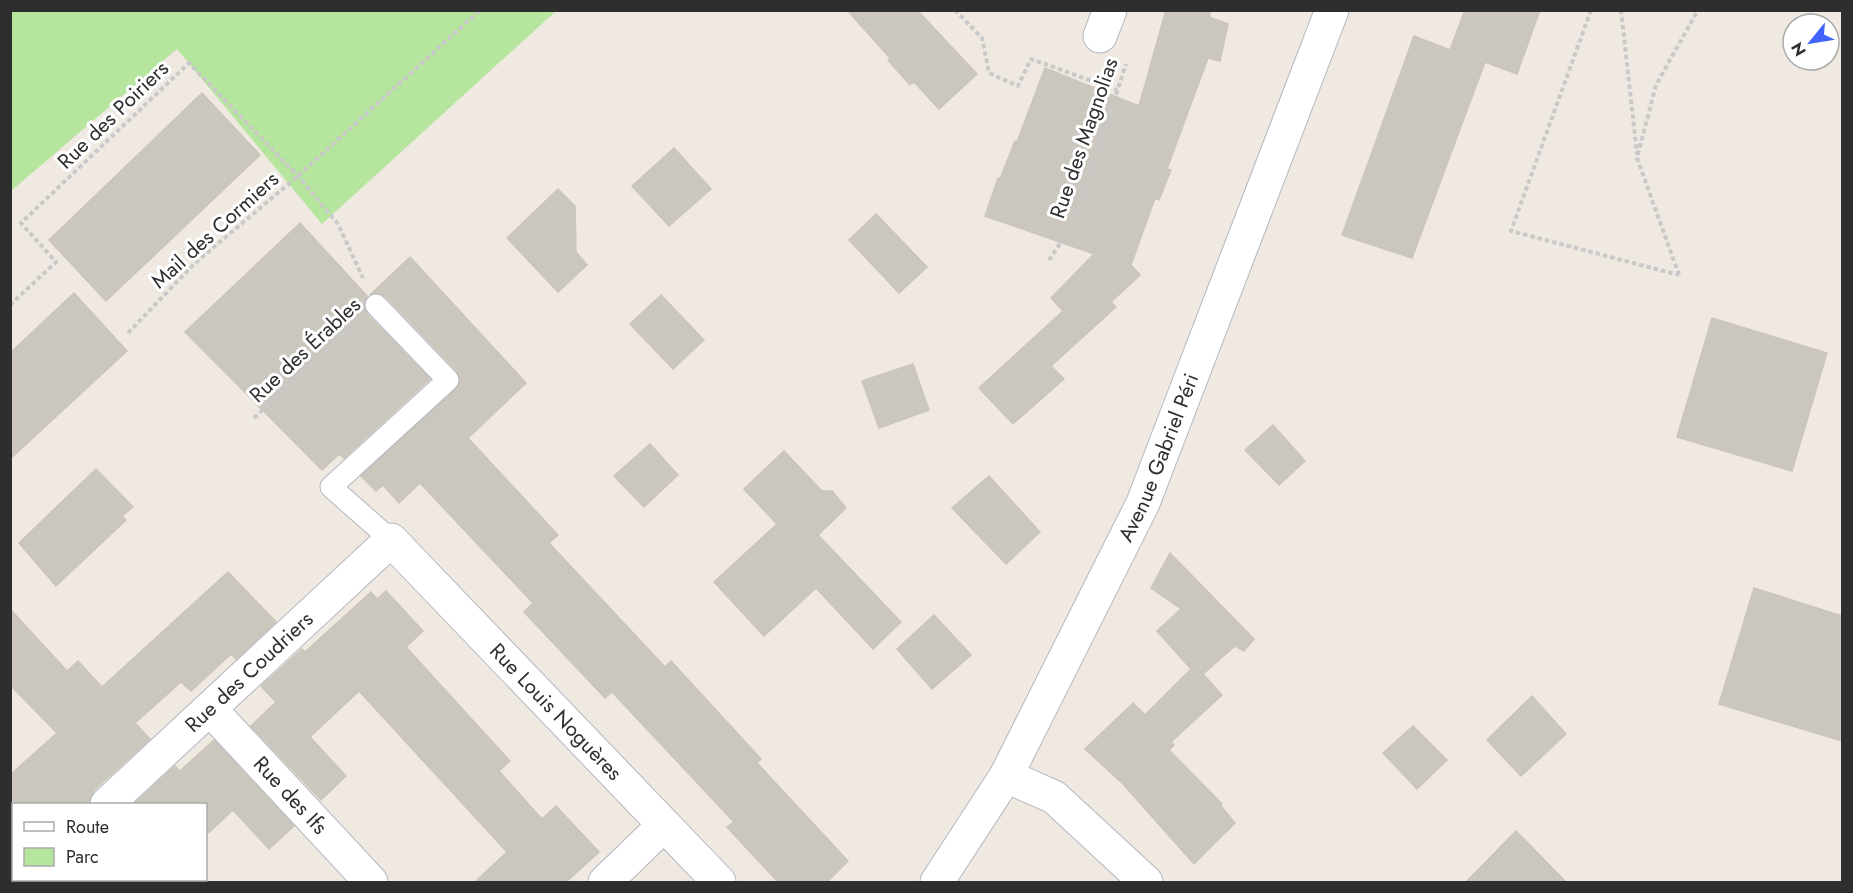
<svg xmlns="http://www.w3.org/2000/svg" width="1853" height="893" viewBox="0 0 1853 893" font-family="Jost,sans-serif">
  <rect width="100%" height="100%" fill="#efe9e1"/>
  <path fill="#b6e59e" d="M11 10H556V11L322 224 177 49 11 191Z"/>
  <g fill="#cbc7bf" stroke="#cbc5ba" stroke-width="1.5">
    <path d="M847 10H917L977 74 939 109 914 82 910 85 888 60 890 58Z"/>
    <path d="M1166 10H1211L1209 17 1228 24 1220 61 1208 58 1167 169 1171 170 1159 200 1155 198 1131 265 1140 275 1111 302 1116 307 1051 366 1064 379 1013 424 979 388 1063 311 1051 298 1094 254 985 216 998 178 1000 179 1015 141 1017 142 1045 68 1139 106Z"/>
    <path d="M1465 10H1540L1517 74 1485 62 1412 258 1342 235 1414 36 1450 50Z"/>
    <path d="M202 93 260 155 106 301 49 240Z"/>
    <path d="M674 148 711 189 669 226 632 186Z"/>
    <path d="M558 189 575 206 576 252 587 265 558 292 507 238Z"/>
    <path d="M876 214 927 267 899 293 849 240Z"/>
    <path d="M300 223 367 296 364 307 367 314 430 379 344 458 339 454 322 470 185 332Z"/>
    <path d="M410 257 526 383 468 438 558 535 549 543 665 667 671 661 761 759 757 763 848 861 827 882H778L727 827 734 822 612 692 605 698 524 612 533 603 420 483 399 503 383 485 376 491 361 476 460 383 457 371 385 296 379 293 371 294Z"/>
    <path d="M74 293 127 351 10 459V353Z"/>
    <path d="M661 295 704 340 673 369 630 324Z"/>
    <path d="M1712 318 1827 353 1792 471 1677 437Z"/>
    <path d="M913 364 929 410 879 428 862 381Z"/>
    <path d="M1273 425 1305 461 1279 485 1245 450Z"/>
    <path d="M650 444 678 475 644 507 614 476Z"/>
    <path d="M784 451 822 491H832L846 508 818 535 901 622 873 649 816 588 764 636 714 582 777 524 744 489Z"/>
    <path d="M96 469 133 507 122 516 126 520 56 586 19 543Z"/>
    <path d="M989 476 1040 532 1006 564 952 508Z"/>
    <path d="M1170 553 1254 639 1244 651 1235 646 1203 674 1222 695 1171 742 1174 745 1169 750 1222 804 1221 806 1235 823 1194 864 1123 784 1085 749 1133 703 1145 715 1191 669 1157 631 1181 609 1151 588Z"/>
    <path d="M228 572 276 622 236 659 231 654 191 691 181 682 135 723 150 739 94 790 89 804H10V775L57 733 10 685V609L67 671 78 661 102 687Z"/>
    <path d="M1754 588 1842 616V741L1719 704Z"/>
    <path d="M386 591 423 631 406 647 510 761 499 771 542 819 556 806 599 852 566 882H475L507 852 359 691 310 737 346 776 321 800 251 726 276 702 261 686 302 649 305 652 371 592 377 599Z"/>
    <path d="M934 615 971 655 932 689 897 649Z"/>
    <path d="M1532 696 1566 734 1521 776 1487 740Z"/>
    <path d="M1413 726 1447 760 1417 789 1383 753Z"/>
    <path d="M214 740 294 826 269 849 233 810 206 835V804H134L175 766 180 771Z"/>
    <path d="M1516 831 1566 882H1466Z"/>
  </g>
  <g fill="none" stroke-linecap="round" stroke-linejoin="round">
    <g stroke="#b4b7c1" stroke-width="23">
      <path id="service" d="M376 305 448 380 331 487 391 540"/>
    </g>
    <g stroke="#b4b7c1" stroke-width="35">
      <g id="minor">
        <path d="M1100 36 1110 10"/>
        <path id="s1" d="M210 709 371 882"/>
        <path d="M1006 776 1054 797 1146 882"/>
        <path id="s2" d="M107 804 391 540 719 882"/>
        <path d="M24 882 27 880"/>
        <path d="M605 882 664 825"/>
      </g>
    </g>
    <g stroke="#b4b7c1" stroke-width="35">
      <g id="tertiary">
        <path id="s3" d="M937 882 1006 776 1143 503 1332 10"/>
      </g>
    </g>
    <g stroke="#c9c9c9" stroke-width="4" stroke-dasharray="4.5 3" stroke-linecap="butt">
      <path d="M955 10 982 38 989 73 1018 86 1031 59 1117 90"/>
      <path d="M1591 10 1511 231 1679 275"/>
      <path d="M1621 10 1637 154"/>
      <path d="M1049 260 1074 223 1126 64"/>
      <path d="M1679 275 1637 158 1656 85 1698 10"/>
      <path d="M10 305 56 262 21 223 189 63 298 176 338 224 363 278"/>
      <path d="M128 333 195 263 298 176 480 10"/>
      <path d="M254 418 352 326"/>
    </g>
    <use href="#service" stroke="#fff" stroke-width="21"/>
    <use href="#minor" stroke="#fff" stroke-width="33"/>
    <use href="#tertiary" stroke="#fff" stroke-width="33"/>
  </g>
  <g text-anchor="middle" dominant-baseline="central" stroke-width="6" stroke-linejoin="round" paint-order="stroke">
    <g font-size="21" fill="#2e2e2e" stroke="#fff">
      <text transform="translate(113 115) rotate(-44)">Rue des Poiriers</text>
      <text transform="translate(1084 138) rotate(-71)">Rue des Magnolias</text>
      <text transform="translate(215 230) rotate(-42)">Mail des Cormiers</text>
      <text transform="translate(305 350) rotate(-43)">Rue des Érables</text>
      <text stroke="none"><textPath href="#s3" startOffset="480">Avenue Gabriel Péri</textPath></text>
      <text stroke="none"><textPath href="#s2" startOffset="194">Rue des Coudriers</textPath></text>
      <text stroke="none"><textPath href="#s2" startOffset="626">Rue Louis Noguères</textPath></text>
      <text stroke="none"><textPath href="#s1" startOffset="118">Rue des Ifs</textPath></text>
    </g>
  </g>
  <rect width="1853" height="893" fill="none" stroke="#2e2e2e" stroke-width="24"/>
  <rect x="12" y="803" width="195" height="78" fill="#ffffff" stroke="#ababab" stroke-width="1.5"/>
  <rect x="24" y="822" width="30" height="9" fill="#ffffff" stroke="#ababab" stroke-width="1.5"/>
  <text x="66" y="833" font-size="18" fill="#2e2e2e">Route</text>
  <rect x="24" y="848" width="30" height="18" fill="#b6e59e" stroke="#ababab" stroke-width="1.5"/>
  <text x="66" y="863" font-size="18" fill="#2e2e2e">Parc</text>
  <g transform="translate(1811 42) rotate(240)"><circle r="28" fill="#ffffff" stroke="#ababab" stroke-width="1.5"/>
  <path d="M0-4.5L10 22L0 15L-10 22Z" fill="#4264fb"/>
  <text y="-9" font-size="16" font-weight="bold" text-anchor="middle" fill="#2e2e2e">N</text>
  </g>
</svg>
